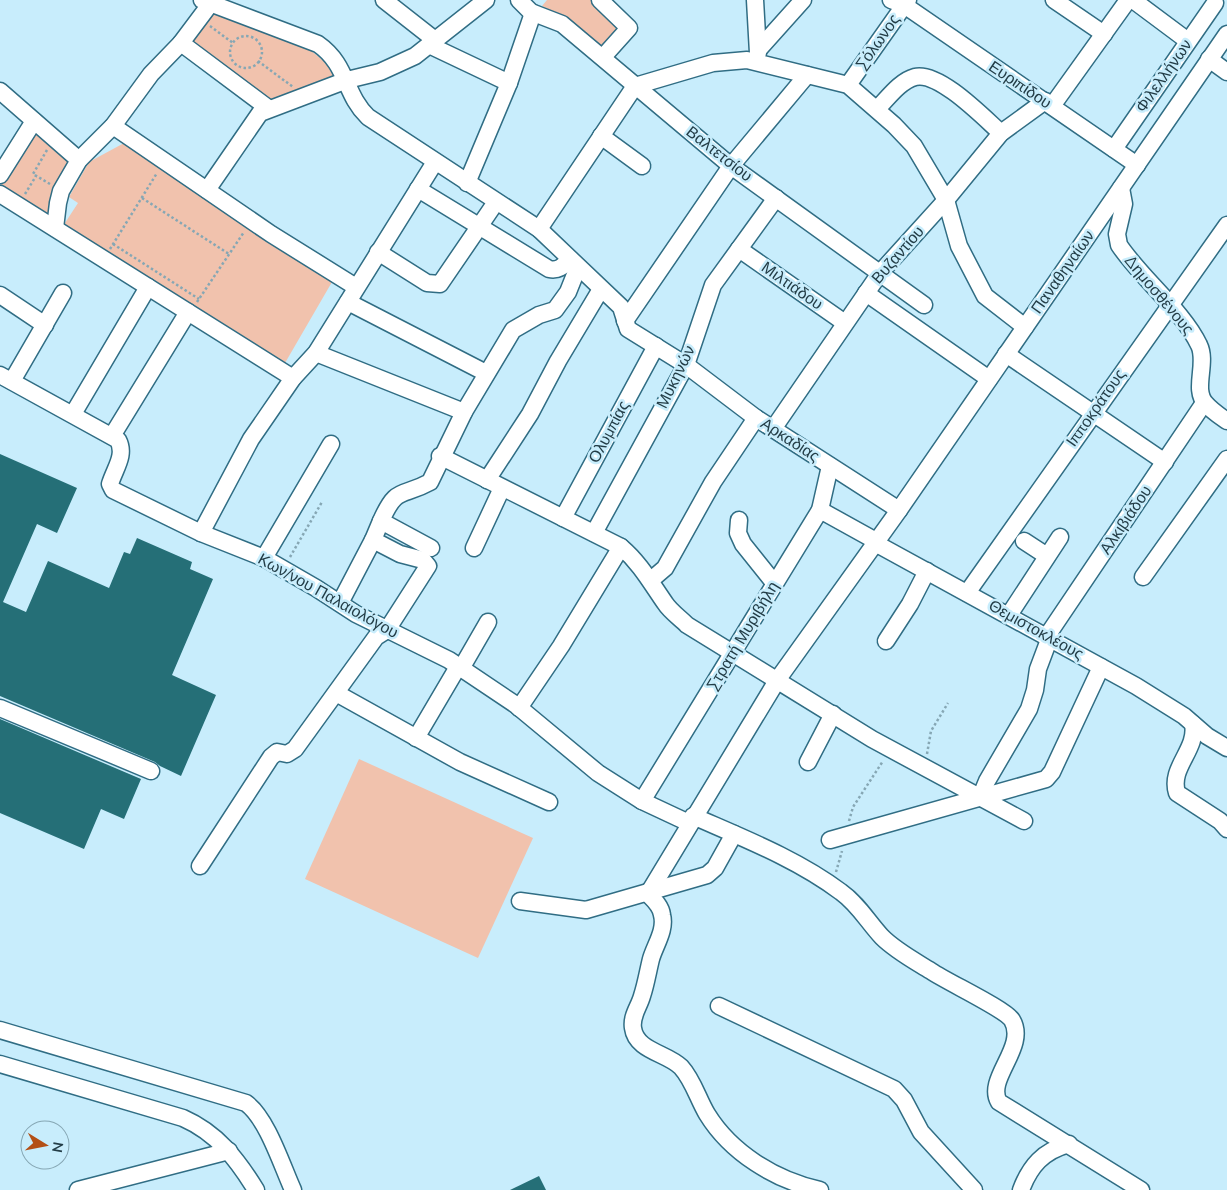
<svg xmlns="http://www.w3.org/2000/svg" width="1227" height="1190" viewBox="0 0 1227 1190" font-family="'Nunito Sans',sans-serif">
  <rect width="100%" height="100%" fill="#c8edfc"/>
  <g fill="#f1c2ad">
    <path d="M547 0H594L623 27 602 49 566 18 542 6Z"/>
    <path d="M213 11 308 48 326 63 334 77 272 103 191 42Z"/>
    <path d="M35 129 72 163 50 219 2 189 1 183Z"/>
    <path d="M126 142 250 230 332 282 285 363 63 226 78 203 69 197 89 162Z"/>
    <path d="M359 759 533 838 478 958 305 879Z"/>
  </g>
  <g fill="#256f77">
    <path d="M0 454 77 488 57 533 37 524 3 602 26 612 48 561 109 588 124 552 130 554 137 538 192 562 190 569 213 579 172 675 216 695 181 776 160 766 155 762 0 696Z"/>
    <path d="M0 719 141 779 124 819 101 809 84 849 0 813Z"/>
    <path d="M539 1176 546 1190H510Z"/>
  </g>
  <g fill="none" stroke-linecap="round" stroke-linejoin="round">
    <g stroke="#306d84" stroke-width="19">
      <g id="minor">
        <path d="M202 0 318 44C348 65 344 94 368 117L539 229 621 307 628 329 686 365 756 418 899 510"/>
        <path d="M384 0 435 40"/>
        <path d="M519 0 531 12 562 24 731 166 924 305"/>
        <path d="M600 0 629 28 603 57"/>
        <path d="M755 0 758 53"/>
        <path d="M891 0 904 5 1137 165"/>
        <path d="M1054 0 1104 34"/>
        <path d="M1133 0 1188 41"/>
        <path d="M181 43 268 108"/>
        <path d="M429 45 509 83"/>
        <path d="M760 48 803 0"/>
        <path d="M1209 59 1227 72"/>
        <path d="M848 85 908 0"/>
        <path d="M0 91 79 160"/>
        <path d="M1052 106 1128 0"/>
        <path d="M877 109C888 98 900 81 915 77 939 71 984 118 1001 133"/>
        <path d="M113 126 271 234 356 287"/>
        <path d="M601 136 642 166"/>
        <path d="M1114 149 1215 3"/>
        <path d="M0 175 34 121"/>
        <path d="M467 183 509 83 533 13"/>
        <path d="M1121 188 1124 204 1117 234 1119 245C1141 278 1183 311 1199 345 1208 363 1192 390 1206 404 1212 411 1220 416 1227 421"/>
        <path d="M418 189 549 269C559 271 563 266 570 259"/>
        <path d="M207 190 260 113 347 80 380 72 415 56 486 0"/>
        <path d="M0 194 293 378"/>
        <path d="M55 228 58 203 61 191 79 160 113 126 151 74 181 43 211 3"/>
        <path d="M539 229 635 86 713 63 747 60 848 85 894 125 914 146 946 200 959 246 985 296 1025 327"/>
        <path d="M739 249 845 323"/>
        <path d="M378 252 427 283 440 284 496 202"/>
        <path d="M866 293 989 379"/>
        <path d="M0 295 45 325"/>
        <path d="M348 302 486 373"/>
        <path d="M625 321 731 166 807 75"/>
        <path d="M316 353 464 412"/>
        <path d="M1006 354 1165 462"/>
        <path d="M0 375 118 440C126 455 115 468 110 484L113 490 201 533 264 558 316 588 356 614 449 660 516 705 598 773 642 801 689 823"/>
        <path d="M12 381 63 293"/>
        <path d="M73 414 148 287"/>
        <path d="M773 429 880 273 946 200 1001 133 1045 101"/>
        <path d="M112 436 188 312"/>
        <path d="M440 456 621 547C640 563 651 583 665 603 670 611 680 618 687 625L872 739 1024 821"/>
        <path d="M487 480 530 414 558 361 601 289"/>
        <path d="M820 510 876 541"/>
        <path d="M563 518 656 346"/>
        <path d="M739 520 738 533 743 544 775 584"/>
        <path d="M201 533 251 439 293 378 316 353 435 162"/>
        <path d="M594 533 686 365 713 285 776 198"/>
        <path d="M1024 541 1047 556"/>
        <path d="M875 543 1136 686 1184 716 1207 736 1227 748"/>
        <path d="M431 548 381 521C397 485 401 498 430 482L464 412 513 330 539 315 555 310 568 292 578 267"/>
        <path d="M474 548 502 488"/>
        <path d="M264 558 331 444"/>
        <path d="M1143 577 1227 459"/>
        <path d="M651 580 665 568 713 482 756 418"/>
        <path d="M967 593 1227 225"/>
        <path d="M340 603 373 540"/>
        <path d="M1009 615 1060 537"/>
        <path d="M1047 636 1204 403"/>
        <path d="M886 641 910 604 927 571"/>
        <path d="M462 667 488 622"/>
        <path d="M336 693 460 762 549 802"/>
        <path d="M0 708 151 771"/>
        <path d="M519 708 561 646 621 547"/>
        <path d="M1193 724C1198 750 1169 767 1177 793L1220 821 1227 829"/>
        <path d="M416 738 459 665"/>
        <path d="M808 762 833 714"/>
        <path d="M980 798 987 781 1029 709 1035 690 1038 669 1050 637"/>
        <path d="M642 801 820 510 830 466"/>
        <path d="M693 816C743 838 797 859 841 892 858 904 868 922 882 937 896 951 915 961 931 971 947 982 1005 1009 1012 1020 1028 1047 985 1079 999 1102L1141 1190"/>
        <path d="M830 840 1046 779 1052 772 1101 667"/>
        <path d="M200 866 271 757 277 752 287 754 295 749 376 637 387 630 428 566 423 560 400 554 373 540 381 521"/>
        <path d="M520 901 586 910 707 875 715 868 734 834"/>
        <path d="M719 1006 894 1089 904 1100 921 1132 974 1190"/>
        <path d="M0 1030 246 1103C267 1118 282 1166 293 1190"/>
        <path d="M0 1064 183 1118C217 1133 237 1159 256 1190"/>
        <path d="M78 1190 229 1151"/>
        <path d="M820 1190C775 1180 731 1153 707 1114 698 1099 693 1080 681 1067 667 1053 636 1051 633 1028 631 1016 639 1007 642 996 646 984 648 971 651 959 655 945 666 930 662 915 661 906 654 900 648 894L778 679 899 510 1227 34"/>
        <path d="M1021 1190C1030 1166 1043 1151 1069 1144"/>
      </g>
    </g>
    <g stroke="#86a7b4" stroke-width="2.5" stroke-dasharray="2.5 2.5" stroke-linecap="butt">
      <path d="M210 26 233 43"/>
      <circle cx="246" cy="52" r="16"/>
      <path d="M258 61 293 87"/>
      <path d="M47 150 33 174 50 184"/>
      <path d="M25 194 36 176"/>
      <path d="M142 198 229 254"/>
      <path d="M113 244 199 299"/>
      <path d="M110 249 157 173"/>
      <path d="M197 302 244 232"/>
      <path d="M290 557 322 502"/>
      <path d="M927 754 931 731 948 703"/>
      <path d="M849 821 853 807 883 761"/>
      <path d="M836 872 842 851"/>
    </g>
    <use href="#minor" stroke="#fff" stroke-width="16"/>
  </g>
  <g text-anchor="middle" dominant-baseline="central" stroke-width="5" stroke-linejoin="round" paint-order="stroke">
    <g font-size="16" fill="#233d47" stroke="#c8edfc">
      <text transform="translate(878 42) rotate(-55)">Σόλωνος</text>
      <text transform="translate(1164 76) rotate(-55)">Φιλελλήνων</text>
      <text transform="translate(1020 85) rotate(34)">Ευριπίδου</text>
      <text transform="translate(719 154) rotate(38)">Βαλτετσίου</text>
      <text transform="translate(898 255) rotate(-49)">Βυζαντίου</text>
      <text transform="translate(1063 272) rotate(-55)">Παναθηναίων</text>
      <text transform="translate(792 286) rotate(35)">Μιλτιάδου</text>
      <text transform="translate(1159 295) rotate(50)">Δημοσθένους</text>
      <text transform="translate(676 377) rotate(-64)">Μυκηνών</text>
      <text transform="translate(1096 408) rotate(-55)">Ιπποκράτους</text>
      <text transform="translate(609 432) rotate(-62)">Ολυμπίας</text>
      <text transform="translate(790 440) rotate(33)">Αρκαδίας</text>
      <text transform="translate(1126 520) rotate(-56)">Αλκιβιάδου</text>
      <text transform="translate(328 596) rotate(29)">Κων/νου Παλαιολόγου</text>
      <text transform="translate(1036 630) rotate(29)">Θεμιστοκλέους</text>
      <text transform="translate(743 636) rotate(-59)">Στρατή Μυριβήλη</text>
    </g>
  </g>
  <g transform="translate(45 1145) rotate(100)"><circle r="24" fill="#c8edfc" stroke="#86a7b4"/>
  <path d="M0-4L9 19L0 12L-9 19Z" fill="#b35017"/>
  <text y="-8" font-size="14" font-weight="bold" text-anchor="middle" fill="#233d47">N</text>
  </g>
</svg>
